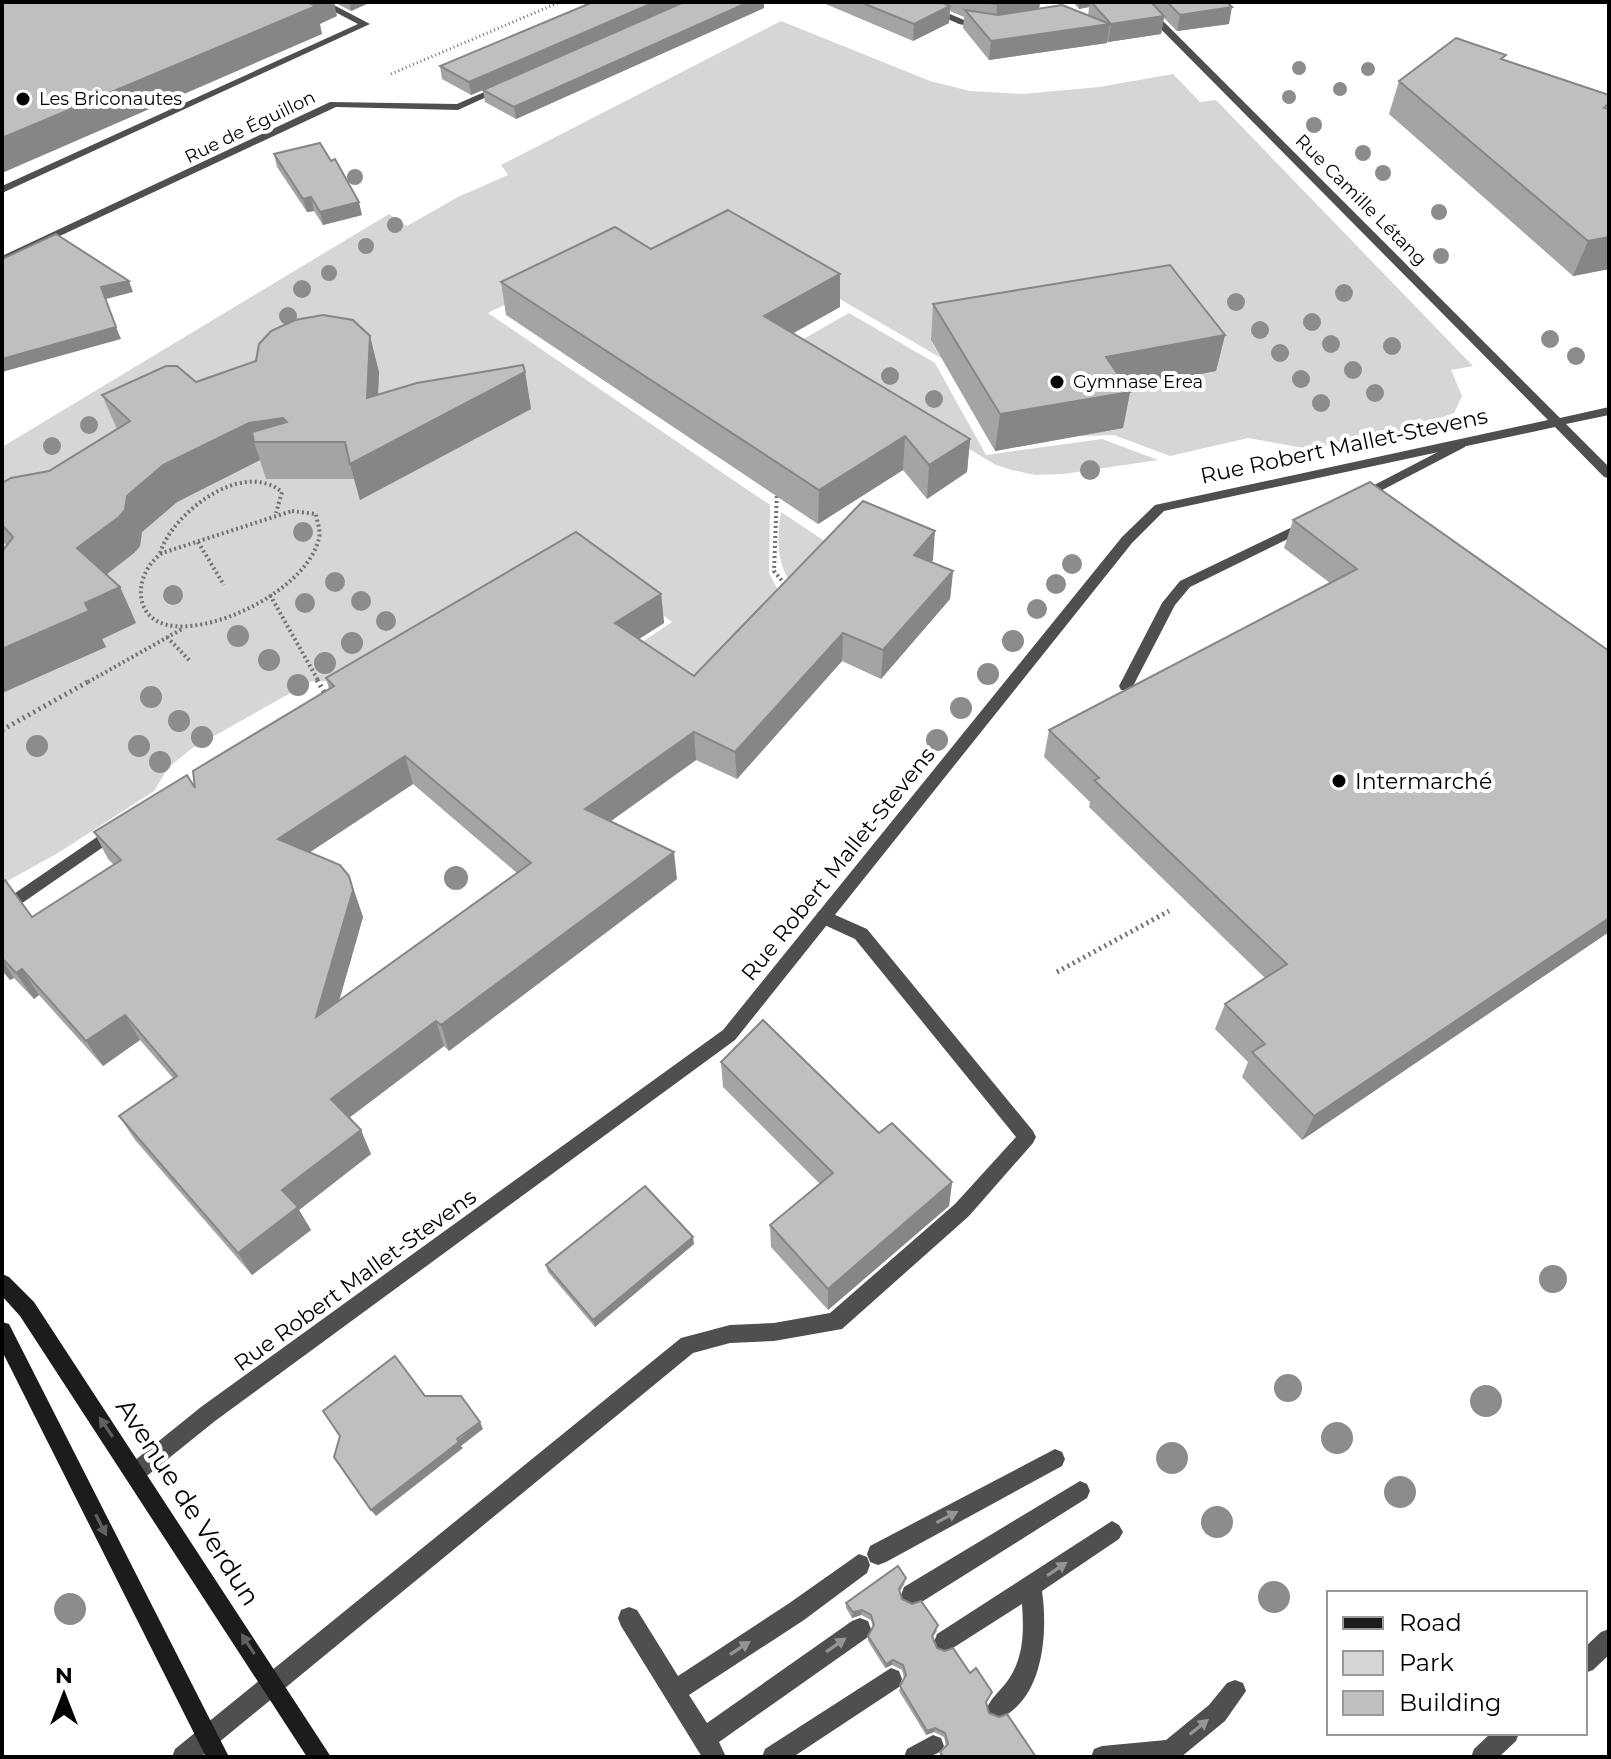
<svg xmlns="http://www.w3.org/2000/svg" width="1611" height="1759" viewBox="0 0 1611 1759" font-family="Montserrat,sans-serif">
  <rect width="100%" height="100%" fill="#fff"/>
  <g fill="#d6d6d6">
    <path d="M781 21 930 81 970 91 1023 94 1099 87 1173 74 1200 102 1216 100 1473 366 1451 370 1462 396 1454 413 1407 430 1309 449 1248 438 1170 456 1114 435 1079 436 931 341 941 358 730 235 675 261 634 240 488 313 770 505 769 573 780 594 683 696 510 730 672 622 583 553 358 682 312 681 191 749 168 768 154 791 58 853 2 884V447L389 214 407 226 458 197 508 175 501 165Z"/>
    <path d="M849 313 935 363 986 455 1102 439 1158 460 1064 474 1035 475 1012 470 996 465 793 345Z"/>
    <path d="M781 512 826 542 792 584C776 564 777 537 781 512Z"/>
  </g>
  <g fill="none" stroke-linecap="round" stroke-linejoin="round">
    <path stroke="#717171" stroke-width="3" stroke-dasharray="1 3" stroke-linecap="butt" d="M391 74 560 2"/>
    <g stroke="#717171" stroke-width="4" stroke-dasharray="2 3" stroke-linecap="butt">
      <path d="M777 491 774 571 787 587"/>
      <path d="M292 511 316 514C317 522 321 531 319 538 308 587 221 631 174 626 132 622 132 575 162 553Z"/>
      <path d="M198 542 224 585"/>
      <path d="M160 553C173 512 243 459 282 492L276 513"/>
      <path d="M270 595 319 682"/>
      <path d="M167 637 190 661"/>
      <path d="M88 682 182 629"/>
    </g>
    <g stroke="#717171" stroke-width="5" stroke-dasharray="2 4" stroke-linecap="butt">
      <path d="M317 680 326 695"/>
      <path d="M2 730 91 680"/>
      <path d="M1057 972 1169 911"/>
    </g>
    <g fill="#4f4f4f" fill-rule="evenodd">
      <path d="M316 2H328L370 24 2 193V186L358 24Z"/>
      <path d="M1461 440 1465 441V447L1365 499H1355L1353 496Z"/>
      <path d="M1307 520 1312 521V527L1190 587 1175 605 1131 690H1121L1119 686 1162 603 1180 581Z"/>
      <path d="M116 824 122 826 124 830 122 834 2 917V902Z"/>
      <path d="M824 910 867 929 1033 1131 1036 1137 1033 1143 969 1216 842 1329 774 1341 730 1343 693 1353 201 1757H172L175 1749 681 1338 730 1325 774 1323 830 1313 955 1204 1016 1137 855 939 818 922 816 917 818 912Z"/>
      <path d="M1055 1449 1062 1452 1065 1459 1062 1466 886 1562 878 1565 870 1562 867 1554 870 1546Z"/>
      <path d="M1080 1481 1087 1484 1090 1491 1087 1498 920 1603 912 1606 904 1603 901 1595 904 1587Z"/>
      <path d="M1112 1521 1119 1525 1123 1532 1119 1539 1042 1591C1048 1632 1044 1700 998 1719L990 1716 987 1708C991 1698 999 1692 1006 1683 1024 1659 1024 1633 1022 1604L945 1653 937 1650 934 1642 937 1634Z"/>
      <path d="M859 1554 867 1557 870 1565 867 1573 804 1620 689 1695 707 1723 852 1621 860 1618 868 1621 871 1629 868 1637 719 1742 726 1757H702L621 1626 618 1618 621 1610 629 1607 637 1610 678 1676 788 1604Z"/>
      <path d="M891 1668 899 1671 902 1679 899 1687 793 1757H762L765 1749Z"/>
      <path d="M1235 1680 1243 1683 1246 1691 1225 1721 1181 1757H1091L1094 1749 1102 1746 1166 1740 1209 1705 1227 1683Z"/>
      <path d="M933 1735 941 1738 944 1746C938 1759 919 1757 904 1757L907 1749Z"/>
    </g>
    <g fill="#4f4f4f" fill-rule="evenodd">
      <path d="M909 2H922L964 20 989 26 984 29 959 24Z"/>
      <path d="M1134 2H1144L1560 418 1609 407V415L1566 424 1609 467V478L1604 477 1555 427 1164 511 1132 543 735 1040 215 1421 143 1479 136 1482 129 1479 126 1472 129 1465 201 1407 723 1030 1122 537 1155 505 1548 420Z"/>
      <path d="M498 86 506 88 458 110 336 107 2 263V256L330 102 457 104Z"/>
      <path d="M1609 1629V1655L1593 1670 1585 1673V1647L1601 1632Z"/>
      <path d="M1491 1733H1519L1516 1741 1499 1757H1471L1474 1749Z"/>
    </g>
    <g fill="#1c1c1c" fill-rule="evenodd">
      <path d="M2 1274 9 1277 34 1302 331 1757H307L20 1316 2 1296Z"/>
      <path d="M2 1322 9 1324 229 1757H206L2 1351Z"/>
    </g>
  </g>
  <g fill="#8c8c8c">
    <circle cx="1299" cy="68" r="7"/>
    <circle cx="1368" cy="69" r="7"/>
    <circle cx="1340" cy="89" r="7"/>
    <circle cx="1289" cy="97" r="7"/>
    <circle cx="1314" cy="125" r="8"/>
    <circle cx="1363" cy="153" r="8"/>
    <circle cx="1383" cy="173" r="8"/>
    <circle cx="355" cy="177" r="8"/>
    <circle cx="1439" cy="212" r="8"/>
    <circle cx="395" cy="225" r="8"/>
    <circle cx="366" cy="246" r="8"/>
    <circle cx="1441" cy="256" r="8"/>
    <circle cx="329" cy="273" r="8"/>
    <circle cx="302" cy="289" r="9"/>
    <circle cx="1344" cy="293" r="9"/>
    <circle cx="1236" cy="302" r="9"/>
    <circle cx="288" cy="316" r="9"/>
    <circle cx="1312" cy="322" r="9"/>
    <circle cx="1260" cy="330" r="9"/>
    <circle cx="1550" cy="339" r="9"/>
    <circle cx="1331" cy="344" r="9"/>
    <circle cx="1392" cy="346" r="9"/>
    <circle cx="1280" cy="353" r="9"/>
    <circle cx="1576" cy="356" r="9"/>
    <circle cx="1353" cy="370" r="9"/>
    <circle cx="890" cy="376" r="9"/>
    <circle cx="1301" cy="379" r="9"/>
    <circle cx="1375" cy="393" r="9"/>
    <circle cx="934" cy="399" r="9"/>
    <circle cx="1321" cy="403" r="9"/>
    <circle cx="89" cy="425" r="9"/>
    <circle cx="52" cy="446" r="9"/>
    <circle cx="1090" cy="470" r="10"/>
    <circle cx="303" cy="532" r="10"/>
    <circle cx="1072" cy="564" r="10"/>
    <circle cx="335" cy="582" r="10"/>
    <circle cx="1056" cy="584" r="10"/>
    <circle cx="173" cy="595" r="10"/>
    <circle cx="361" cy="601" r="10"/>
    <circle cx="305" cy="603" r="10"/>
    <circle cx="1037" cy="609" r="10"/>
    <circle cx="386" cy="621" r="10"/>
    <circle cx="238" cy="636" r="11"/>
    <circle cx="1013" cy="641" r="11"/>
    <circle cx="352" cy="643" r="11"/>
    <circle cx="269" cy="660" r="11"/>
    <circle cx="325" cy="663" r="11"/>
    <circle cx="988" cy="674" r="11"/>
    <circle cx="298" cy="685" r="11"/>
    <circle cx="151" cy="697" r="11"/>
    <circle cx="961" cy="708" r="11"/>
    <circle cx="179" cy="721" r="11"/>
    <circle cx="202" cy="737" r="11"/>
    <circle cx="937" cy="740" r="11"/>
    <circle cx="37" cy="746" r="11"/>
    <circle cx="139" cy="746" r="11"/>
    <circle cx="160" cy="762" r="11"/>
    <circle cx="456" cy="878" r="12"/>
    <circle cx="1553" cy="1279" r="14"/>
    <circle cx="1288" cy="1388" r="14"/>
    <circle cx="1486" cy="1401" r="16"/>
    <circle cx="1337" cy="1438" r="16"/>
    <circle cx="1172" cy="1458" r="16"/>
    <circle cx="1400" cy="1492" r="16"/>
    <circle cx="1217" cy="1522" r="16"/>
    <circle cx="1274" cy="1597" r="16"/>
    <circle cx="70" cy="1609" r="16"/>
  </g>
  <g fill="#a4a4a4" fill-rule="evenodd">
    <path d="M334 2H371L351 11Z"/>
    <path d="M821 2H1040L1039 9 1088 16 1089 7 1079 9 1073 2H1227L1229 24 1177 31 1164 18 1161 34 1108 42 1107 41V43L989 60 963 28 964 17 950 11 949 23 913 41Z"/>
    <path d="M764 8 516 119 485 102 483 90 471 95 442 79 440 66Z"/>
    <path d="M1505 60 1609 269 1573 276 1389 114 1399 81Z"/>
    <path d="M274 154 362 215 323 225 314 211 307 212 277 167Z"/>
    <path d="M651 249 840 274V307L793 333 970 439 967 472 927 499 903 470 818 524 506 315 501 282Z"/>
    <path d="M933 304 1225 335 1216 371 1127 388 1130 392 1123 428 995 451 931 340Z"/>
    <path d="M379 372 378 395 525 372 531 409 360 500 354 479H266L260 460 177 502 142 532 140 546 134 553 106 575 120 587 136 623 102 639 106 647 2 693V552L7 546 2 540V483L49 471 117 429 102 395 196 382Z"/>
    <path d="M1293 520 1609 651V932L1302 1140 1242 1077 1248 1062 1215 1029 1225 1004 1265 978 1089 807 1090 802 1044 757 1049 730 1330 583 1284 548Z"/>
    <path d="M933 560 931 562 953 571 950 599 881 679 842 661 737 779 696 760 611 821 677 879 449 1051 444 1046 349 1118 371 1154 299 1210 311 1230 252 1275 135 1140 119 1116 173 1078 140 1040 103 1066 39 995 34 999 14 978 10 980 2 971V878L32 917 114 865 108 859 94 832 195 788 329 689 326 678 661 594 664 623 638 639 694 676ZM413 784 517 873 339 1001 363 917 349 876 310 852Z"/>
    <path d="M721 1062 879 1133 952 1182 949 1206 828 1310 771 1247 770 1225 820 1184 723 1087Z"/>
    <path d="M694 1244 595 1327 548 1272 546 1265Z"/>
    <path d="M905 1583 900 1591 902 1599 937 1631 933 1637 937 1648 986 1703 989 1713 1036 1757H940V1752L946 1746 944 1737 934 1732 926 1735 899 1691 904 1678 902 1670 892 1665 885 1668 868 1641V1636L873 1628 871 1620 861 1615 852 1618 846 1608V1603Z"/>
  </g>
  <g fill="#868686">
    <path d="M304 2H334L337 16 320 24 322 34 2 173V138Z"/>
    <path d="M349 2H371L351 11Z"/>
    <path d="M655 2H684L471 95 469 82Z"/>
    <path d="M749 2H764V8L516 119 514 107Z"/>
    <path d="M1014 2H1040L1038 15 996 21 997 4Z"/>
    <path d="M1079 2H1090L1089 7 1079 9Z"/>
    <path d="M950 6 949 23 913 41 914 24Z"/>
    <path d="M1232 7 1229 24 1177 31 1180 15Z"/>
    <path d="M1164 16 1161 34 1108 42 1111 24Z"/>
    <path d="M1110 24 1107 43 989 60 991 41Z"/>
    <path d="M311 197 314 211 307 212 303 199Z"/>
    <path d="M359 202 362 215 323 225 320 212Z"/>
    <path d="M1609 237V269L1573 276 1588 241Z"/>
    <path d="M840 274V307L765 349 764 316Z"/>
    <path d="M129 281 133 292 106 299 101 287Z"/>
    <path d="M116 327 121 339 2 372V359Z"/>
    <path d="M1225 335 1216 371 1100 393 1106 357Z"/>
    <path d="M370 336 379 372 376 435 367 398Z"/>
    <path d="M525 372 531 409 360 500 350 464Z"/>
    <path d="M1130 392 1123 428 995 451 1000 414Z"/>
    <path d="M283 418 291 442H254L260 460 177 502 142 532 140 546 134 553 94 584 77 548 127 496 163 465 249 423Z"/>
    <path d="M905 436 903 470 818 524 819 490Z"/>
    <path d="M970 439 967 472 927 499 929 465Z"/>
    <path d="M935 531 933 560 912 583 914 555Z"/>
    <path d="M953 571 950 599 881 679 883 650Z"/>
    <path d="M120 587 136 623 102 639 106 647 2 693V649L85 603Z"/>
    <path d="M661 594 664 623 619 652 615 623Z"/>
    <path d="M843 633 842 661 737 779 735 752Z"/>
    <path d="M694 732 696 760 590 836 585 809Z"/>
    <path d="M405 756 413 784 289 866 278 839Z"/>
    <path d="M674 852 677 879 449 1051 441 1025Z"/>
    <path d="M349 876 363 917 327 1043 316 1017Z"/>
    <path d="M1609 918V932L1302 1140 1314 1116Z"/>
    <path d="M2 959 14 978 10 980 2 969Z"/>
    <path d="M22 969 39 995 34 999 16 973Z"/>
    <path d="M125 1015 140 1040 103 1066 86 1041Z"/>
    <path d="M436 1021 444 1046 342 1123 331 1099Z"/>
    <path d="M361 1130 371 1154 299 1210 311 1230 252 1275 238 1253 282 1190Z"/>
    <path d="M952 1182 949 1206 828 1310V1289Z"/>
    <path d="M693 1237 694 1244 595 1327 593 1320Z"/>
    <path d="M480 1422 483 1429 461 1446 463 1448 376 1516 371 1510Z"/>
    <path d="M862 1610 861 1615 852 1618 853 1612Z"/>
    <path d="M893 1660 892 1665 885 1668 886 1664Z"/>
    <path d="M935 1728 934 1732 926 1735 927 1731Z"/>
  </g>
  <g fill="#bfbfbf" stroke="#868686" stroke-width="2" fill-rule="evenodd">
    <path d="M2 2H307L316 6 2 138Z"/>
    <path d="M593 2H655L469 82 440 66Z"/>
    <path d="M684 2H749L514 107 483 90Z"/>
    <path d="M860 2H940L950 6 914 24Z"/>
    <path d="M978 2H1014L997 4Z"/>
    <path d="M1091 2H1151L1164 16 1111 24Z"/>
    <path d="M1167 2H1227L1232 7 1180 15Z"/>
    <path d="M1062 5 1110 24 991 41 965 10 998 15Z"/>
    <path d="M1456 38 1506 55 1501 59 1609 95V103L1604 108 1609 109V237L1588 241 1399 81Z"/>
    <path d="M320 143 331 161 335 159 359 202 320 212 311 197 303 199 274 154Z"/>
    <path d="M728 210 840 274 764 316 970 439 929 465 905 436 819 490 501 282 615 227 651 249Z"/>
    <path d="M56 234 129 281 101 287 116 327 2 359V259Z"/>
    <path d="M1170 265 1225 335 1106 357 1130 392 1000 414 933 304Z"/>
    <path d="M323 315 353 320 370 336 367 398 417 383 523 365 525 372 350 464 345 442H254L252 432 287 422 283 418 249 423 163 465 127 496 125 510 119 517 77 548 120 587 85 603 89 611 2 649V552L13 537 2 525V483L11 478 49 471 130 421 102 395 166 366H177L196 382 256 361 259 344 271 331 295 320Z"/>
    <path d="M1370 482 1609 651V918L1314 1116 1252 1052 1265 1044 1225 1004 1287 964 1094 780 1099 778 1049 730 1357 569 1293 520Z"/>
    <path d="M863 501 935 531 914 555 953 571 883 650 843 633 735 752 694 732 585 809 674 852 441 1025 436 1021 331 1099 361 1130 282 1190 298 1207 238 1253 119 1116 177 1076 125 1015 86 1041 22 969 16 973 2 958V882L5 880 32 917 121 860 94 832 187 775 195 788 193 771 334 686 326 678 576 532 661 594 615 623 694 676ZM405 756 531 863 316 1017 353 890 349 876 340 865 278 839Z"/>
    <path d="M763 1020 879 1133 892 1123 952 1182 828 1289 770 1225 833 1173 721 1062Z"/>
    <path d="M645 1186 693 1237 593 1320 546 1265Z"/>
    <path d="M395 1356 425 1396H461L480 1422 457 1439 459 1442 371 1510 334 1457 340 1436 323 1411Z"/>
    <path d="M898 1566 906 1578 899 1589 902 1599 912 1604 921 1601 938 1625 932 1636 937 1648 945 1651 953 1648 970 1673 976 1668 992 1692 986 1702 989 1713 999 1717 1007 1714 1036 1757H944L940 1752 948 1744 945 1733 935 1728 927 1731 900 1686 906 1675 903 1665 893 1660 886 1664 868 1636 874 1625 871 1615 862 1610 853 1612 846 1603Z"/>
  </g>
  <defs><path id="oneway-solid" d="M-6-.8H1V-3.2L6.5 0L1 3.2V.8H-6Z" transform="scale(2)"/></defs>
  <g fill="#606060">
    <use href="#oneway-solid" transform="translate(106 1427) rotate(-124)"/>
    <use href="#oneway-solid" transform="translate(101 1525) rotate(63)"/>
    <use href="#oneway-solid" transform="translate(248 1644) rotate(-123)"/>
  </g>
  <g fill="#959595">
    <use href="#oneway-solid" transform="translate(947 1517) rotate(-28)"/>
    <use href="#oneway-solid" transform="translate(1057 1569) rotate(-34)"/>
    <use href="#oneway-solid" transform="translate(836 1645) rotate(-35)"/>
    <use href="#oneway-solid" transform="translate(740 1648) rotate(-33)"/>
    <use href="#oneway-solid" transform="translate(1199 1727) rotate(-39)"/>
  </g>
  <g fill="#000" stroke="#fff" stroke-width="3">
    <circle cx="23" cy="99" r="8"/>
    <circle cx="1057" cy="382" r="8"/>
    <circle cx="1339" cy="781" r="8"/>
  </g>
  <g text-anchor="middle" dominant-baseline="central" stroke-width="8" stroke-linejoin="round" paint-order="stroke">
    <g font-size="18" fill="#000" stroke="#fff" text-anchor="start">
      <text x="39" y="99">Les Briconautes</text>
      <text x="1073" y="382">Gymnase Erea</text>
    </g>
    <g font-size="18" fill="#000" stroke="#fff">
      <text transform="translate(250 127) rotate(-26)">Rue de Éguillon</text>
      <text transform="translate(1361 200) rotate(45)">Rue Camille Létang</text>
    </g>
    <g font-size="22" fill="#000" stroke="#fff">
      <text transform="translate(1344 446) rotate(-12)">Rue Robert Mallet-Stevens</text>
      <text transform="translate(838 864) rotate(-51)">Rue Robert Mallet-Stevens</text>
      <text transform="translate(355 1280) rotate(-36)">Rue Robert Mallet-Stevens</text>
    </g>
    <g font-size="22" fill="#000" stroke="#fff" text-anchor="start">
      <text x="1355" y="781">Intermarché</text>
    </g>
    <g font-size="26" fill="#000" stroke="#fff">
      <text transform="translate(188 1502) rotate(57)">Avenue de Verdun</text>
    </g>
  </g>
  <rect width="1611" height="1759" fill="none" stroke="#000000" stroke-width="8"/>
  <rect x="1327" y="1591" width="260" height="144" fill="#ffffff" stroke="#999999" stroke-width="2"/>
  <rect x="1343" y="1617" width="40" height="12" fill="#1c1c1c" stroke="#999999" stroke-width="2"/>
  <text x="1399" y="1631" font-size="24" fill="#000000">Road</text>
  <rect x="1343" y="1651" width="40" height="24" fill="#d6d6d6" stroke="#999999" stroke-width="2"/>
  <text x="1399" y="1671" font-size="24" fill="#000000">Park</text>
  <rect x="1343" y="1691" width="40" height="24" fill="#bfbfbf" stroke="#999999" stroke-width="2"/>
  <text x="1399" y="1711" font-size="24" fill="#000000">Building</text>
  <g transform="translate(64 1695)" stroke="#ffffff" stroke-width="6" paint-order="stroke">
  <path d="M0-6L14 30L0 20L-14 30Z" fill="#000000"/>
  <text y="-12" font-size="22" font-weight="bold" text-anchor="middle" fill="#000000">N</text>
  </g>
</svg>
